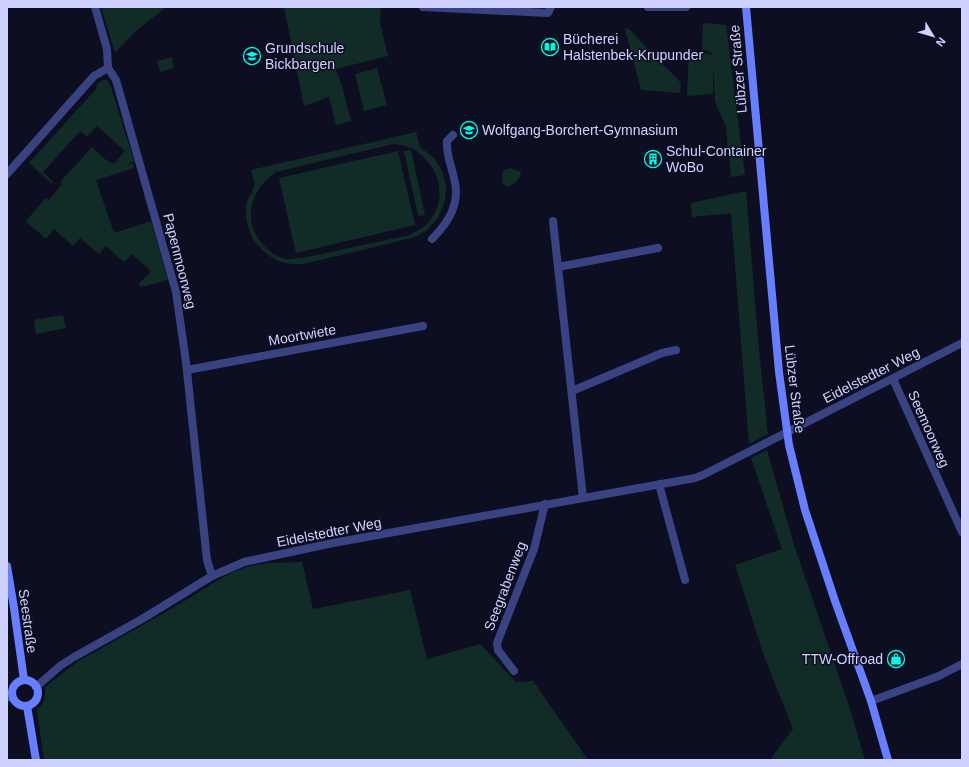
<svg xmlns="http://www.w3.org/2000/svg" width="969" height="767" viewBox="0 0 969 767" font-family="Helvetica,sans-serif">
  <rect width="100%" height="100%" fill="#0e0e22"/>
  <g fill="#112c26" fill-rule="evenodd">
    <path d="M101 7H166L137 30 115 53Z"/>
    <path d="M284 7H381L380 22 388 56 336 69 344 93 351 121 336 125 329 97 304 106Z"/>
    <path d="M703 23 726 25 745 175 731 177 726 127 715 101 713 64V94L687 96 689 49 712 55V53L702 49Z"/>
    <path d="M628 28 681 83 680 93 641 90 625 29Z"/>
    <path d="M172 57 174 68 160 72 157 61Z"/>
    <path d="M377 68 387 105 364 111 355 74Z"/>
    <path d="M103 80H107L111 87 134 161 127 165 133 164 134 168 96 180 114 233 151 221 168 280 141 287 139 284 151 271 132 254 124 262 106 246 99 254 80 238 73 246 54 229 46 239 26 221 46 198 49 200 62 184 60 182 92 147 107 161 114 164 125 151 97 126 87 137 80 131 43 172 53 182 51 183 29 163 96 89 97 84Z"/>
    <path d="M416 132 420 147 434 158 442 171 446 186 445 201 438 218 426 231 412 238 303 264C297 264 290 264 284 263 258 255 242 229 247 202 248 197 254 191 254 185 255 181 252 175 251 170ZM393 144C398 145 404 145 408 147 416 149 423 156 428 162 442 178 444 203 430 220 425 227 417 231 410 235L303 258C298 258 293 259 288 259 269 257 252 236 251 218 250 209 253 199 257 192 262 183 269 177 276 172Z"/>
    <path d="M411 150 425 215 418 216 404 151Z"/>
    <path d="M398 151 415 225 296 253 279 178Z"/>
    <path d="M510 168 521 172C520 180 514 186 506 186L502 183 503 170Z"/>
    <path d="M746 191 759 350 768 434 749 444 731 213 692 217 691 203Z"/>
    <path d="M63 315 66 328 36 334 34 320Z"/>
    <path d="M767 450 794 545 849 706 865 760H770L793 729 764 656 735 565 782 549 751 458Z"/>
    <path d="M302 562 313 609 410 590 427 659 480 644 516 682 533 681 588 760H44L37 710C44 704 46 696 45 687L77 662C113 642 148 622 183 602 205 589 226 572 251 566 267 562 285 563 302 562Z"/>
  </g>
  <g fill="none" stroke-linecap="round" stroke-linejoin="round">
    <g stroke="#394381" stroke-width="8">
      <path d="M95 7 107 49 108 68 116 80 176 292 186 362 207 560 212 576"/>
      <path d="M423 7 548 13 551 7"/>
      <path d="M648 7H686"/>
      <path d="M7 174 94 76 108 68"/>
      <path d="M553 221 583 498"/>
      <path d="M432 239C449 222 461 203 454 178 451 164 446 155 447 141L453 135"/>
      <path d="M558 267 658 248"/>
      <path d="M187 370 423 326"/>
      <path d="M893 379 962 532"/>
      <path d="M572 391 662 353 676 350"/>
      <path d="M659 484 685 580"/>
      <path d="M514 671 498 650 497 643 534 549 545 504"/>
      <path d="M36 687 60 666 74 657 142 619 212 576 244 562 333 543 695 478 703 475 962 343"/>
      <path d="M7 698 12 695"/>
      <path d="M871 701 939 676 962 664"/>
    </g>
    <g stroke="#677efe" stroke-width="8">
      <path d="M746 7 779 372 789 445 805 510 835 601 871 701 888 760"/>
      <path d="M7 566 14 608 24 680"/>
      <circle cx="25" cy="693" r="13"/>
      <path d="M27 706 36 760"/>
    </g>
  </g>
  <defs>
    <g id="library-ring" transform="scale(0.9)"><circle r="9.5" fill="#0e0e22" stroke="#01f9e5" stroke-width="1.5"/><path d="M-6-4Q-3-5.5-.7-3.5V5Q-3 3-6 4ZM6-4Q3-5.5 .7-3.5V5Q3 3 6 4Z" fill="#01f9e5"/></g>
    <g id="school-ring" transform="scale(0.9)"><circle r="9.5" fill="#0e0e22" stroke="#01f9e5" stroke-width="1.5"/><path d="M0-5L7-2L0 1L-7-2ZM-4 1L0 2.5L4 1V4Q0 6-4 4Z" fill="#01f9e5"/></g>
    <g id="building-ring" transform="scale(0.9)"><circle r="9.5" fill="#0e0e22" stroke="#01f9e5" stroke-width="1.5"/><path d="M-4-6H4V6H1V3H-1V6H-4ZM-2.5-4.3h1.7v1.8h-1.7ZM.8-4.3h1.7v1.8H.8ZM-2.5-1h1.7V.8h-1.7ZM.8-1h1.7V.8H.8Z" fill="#01f9e5"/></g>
    <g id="shop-ring" transform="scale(0.9)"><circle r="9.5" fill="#0e0e22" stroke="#01f9e5" stroke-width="1.5"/><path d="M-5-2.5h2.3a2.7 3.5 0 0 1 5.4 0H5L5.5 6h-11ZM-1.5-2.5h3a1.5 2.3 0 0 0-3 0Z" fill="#01f9e5"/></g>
  </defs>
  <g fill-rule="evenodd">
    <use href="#library-ring" x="550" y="47"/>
    <use href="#school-ring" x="252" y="56"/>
    <use href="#school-ring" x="469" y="130"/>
    <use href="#building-ring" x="653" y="159"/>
    <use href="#shop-ring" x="896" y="659"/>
  </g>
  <g text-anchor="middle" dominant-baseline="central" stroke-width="3" stroke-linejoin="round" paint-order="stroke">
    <g font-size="14" fill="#cfd2ff" stroke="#0e0e22" text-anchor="start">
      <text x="563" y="39">Bücherei<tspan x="563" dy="16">Halstenbek-Krupunder</tspan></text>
      <text x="265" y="48">Grundschule<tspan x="265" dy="16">Bickbargen</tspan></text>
      <text x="482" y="130">Wolfgang-Borchert-Gymnasium</text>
      <text x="666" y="151">Schul-Container<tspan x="666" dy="16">WoBo</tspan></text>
      <text x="883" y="659" text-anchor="end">TTW-Offroad</text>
    </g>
    <g font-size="14" fill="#cfd2ff" stroke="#0e0e22">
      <text transform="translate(738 69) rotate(-95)">Lübzer Straße</text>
      <text transform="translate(180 261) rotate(76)">Papenmoorweg</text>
      <text transform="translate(302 335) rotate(-10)">Moortwiete</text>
      <text transform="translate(871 375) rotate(-27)">Eidelstedter Weg</text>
      <text transform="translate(795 389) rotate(83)">Lübzer Straße</text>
      <text transform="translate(929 429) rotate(66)">Seemoorweg</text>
      <text transform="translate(329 532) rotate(-11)">Eidelstedter Weg</text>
      <text transform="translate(505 586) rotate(-69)">Seegrabenweg</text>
      <text transform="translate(28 621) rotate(82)">Seestraße</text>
    </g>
  </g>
  <rect width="969" height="767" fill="none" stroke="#cfd2ff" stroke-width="16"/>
  <g transform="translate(933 36) rotate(128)" stroke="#0e0e22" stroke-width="3" paint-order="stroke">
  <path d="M0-3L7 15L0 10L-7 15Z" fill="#cfd2ff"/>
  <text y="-6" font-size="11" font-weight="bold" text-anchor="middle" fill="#cfd2ff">N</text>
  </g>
</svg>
